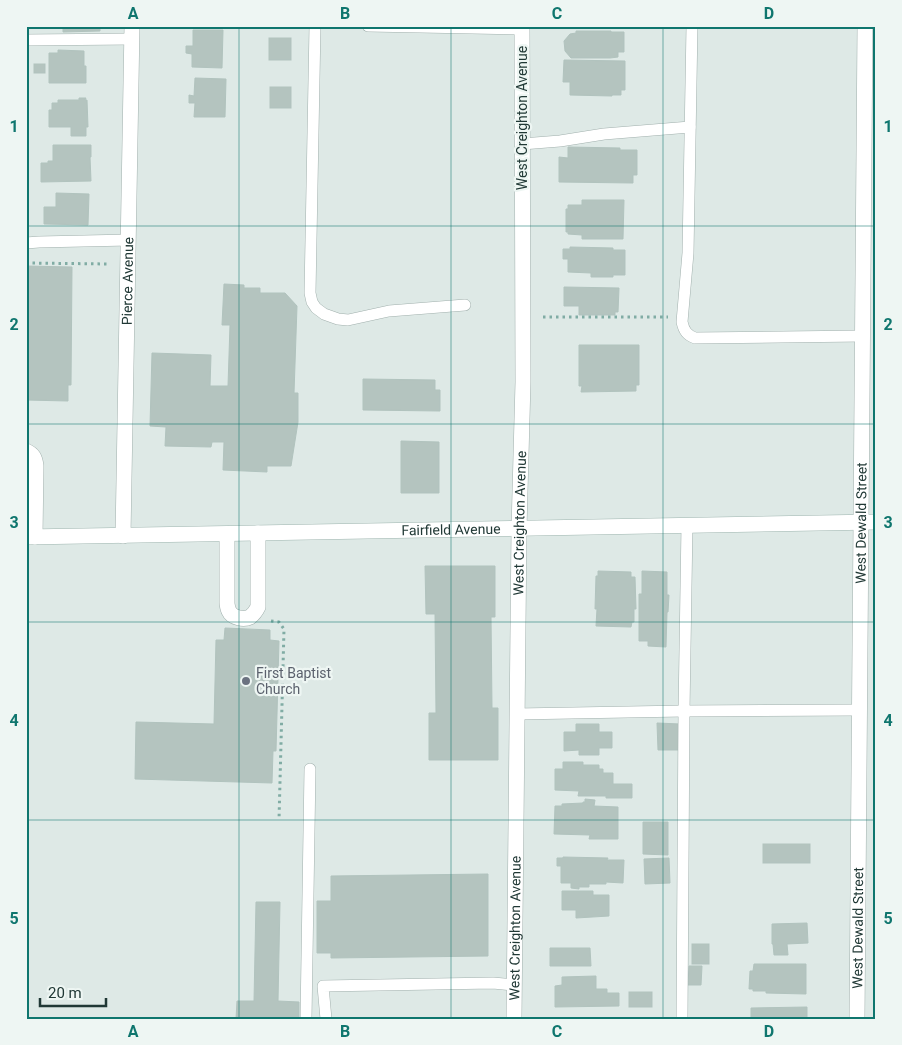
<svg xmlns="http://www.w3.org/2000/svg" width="902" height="1045" viewBox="0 0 902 1045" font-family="Roboto,sans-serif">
  <rect width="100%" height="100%" fill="#dee9e6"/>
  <g fill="#b4c4bf" stroke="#b1c3be">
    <path d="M63 26H100V31L63 32Z"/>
    <path d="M193 30H223L222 68 192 67V54L186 53V46H193Z"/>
    <path d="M576 31H611V32H624V52H618V57L610 58H571L565 51 564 41 570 34 576 33Z"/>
    <rect x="269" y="38" width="22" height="22"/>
    <path d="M58 50 84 51V66H86V83H49V53H58Z"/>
    <path d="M564 60 625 61V90H621V95H612V96L570 95V82H563Z"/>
    <rect x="34" y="64" width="11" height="9"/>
    <path d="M195 78 226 79 225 117H194L195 103H189V95L194 96Z"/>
    <rect x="270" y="87" width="21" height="21"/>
    <path d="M79 98H86L85 100H87L88 127H86V136H71V127H49V110H52V103H58V100H79Z"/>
    <path d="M53 145H91V157H90L91 181 41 182V163H48V161H53Z"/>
    <path d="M568 147 620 148V150H637V175H633V183L559 182V157L568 158Z"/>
    <path d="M56 193 89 194 88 225 44 224V207H56Z"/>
    <path d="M582 200H624L623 239H582V235L568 234V232H566V209H568V205H582Z"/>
    <path d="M570 247 613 248V250H625V275H613V277H591V273L568 272V259H563V249H570Z"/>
    <path d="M26 266 72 267 71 385H68V401L26 400Z"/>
    <path d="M224 284 244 285V288H260V293H285L297 306 294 393H298V422L291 466H267V472L223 470 224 442H212L211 447 165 446 166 427 150 426 152 353 211 355 210 386H228L230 325H222Z"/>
    <path d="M564 287 619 288 618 312H615V315H579V306H564Z"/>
    <path d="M579 345H639V385H636V391L581 392 582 386H579Z"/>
    <path d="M363 379 435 380V390H440V411L363 410Z"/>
    <path d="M401 441 439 442V493H401Z"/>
    <path d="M425 566H495V617H491L492 708H498V760H429V713H436L435 614H426Z"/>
    <path d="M598 571 631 572V577H635L636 609H634V622H632L631 627 596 626 597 609H595L596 576H598Z"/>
    <path d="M642 571 667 572V595H669L668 612H667L666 647 648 646V641H639V594H642Z"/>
    <path d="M225 628 270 630V640L279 641 276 751H273L272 783 135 779 136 722 214 724 216 640H224Z"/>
    <path d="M657 723 680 724V750H658Z"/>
    <path d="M576 724H599V732H612V748H599V755H579V750L564 751V732H576Z"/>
    <path d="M563 762H583V765H599V769H603V773H613V784H632V798H606V796H578L579 791 555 790V769H563Z"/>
    <path d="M585 799 595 800 594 806 618 807V839H589L590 835 554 834 555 806H562V804L583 803V802H585Z"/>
    <path d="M643 822H668V855L643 854Z"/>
    <rect x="763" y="844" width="47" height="19"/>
    <path d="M563 857 608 858 607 860H624L623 883 606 882V884H589V887H579V889L571 888V883H561V866H557V858H563Z"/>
    <path d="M669 858 670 883 645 884 644 859Z"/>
    <path d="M488 874V956L331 958V953H317V901H331V876Z"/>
    <path d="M562 891H593V895H609V916L576 918V910H562Z"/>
    <path d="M256 902H280L278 1001 299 1002V1019H236L237 1001H254Z"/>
    <path d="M807 923 808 943 787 944 788 955H774L773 944H772V924Z"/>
    <rect x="692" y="944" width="17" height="20"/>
    <path d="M550 948H590L591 966H550Z"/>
    <path d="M754 964H806V994L766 993V991H753V989H749L750 971H753Z"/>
    <path d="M689 966H702L701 985H688Z"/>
    <path d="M596 976V989H607V993H619V1006L555 1007V986L562 985V977Z"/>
    <rect x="629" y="992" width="23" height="15"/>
    <path d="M807 1007V1019H751V1008Z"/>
  </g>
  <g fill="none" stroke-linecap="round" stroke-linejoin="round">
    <g stroke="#a1b0ad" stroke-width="12">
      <g id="service">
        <path d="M315 26 310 293 312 302 316 308 324 314 338 319 348 320 389 311 465 305"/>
        <path d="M368 26 522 29"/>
        <path d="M692 26 688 253 682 322C684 331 687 335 695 338L863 336"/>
        <path d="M26 40 132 39"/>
        <path d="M522 144 560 141 604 134 690 127"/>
        <path d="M26 243 39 242 129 240"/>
        <path d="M517 714 684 711 860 710"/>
        <path d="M306 1019 310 769"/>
        <path d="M326 1019 323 986 493 983 514 985"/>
        <path d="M682 1019 684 711 687 525"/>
      </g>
    </g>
    <g stroke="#a1b0ad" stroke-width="16">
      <g id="pedestrian">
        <path d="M26 451C33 454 35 458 36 466L35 537"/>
        <path d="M227 534V603C227 604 228 610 229 611 232 618 244 620 250 617 254 614 256 611 258 607V533"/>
      </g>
    </g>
    <g stroke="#a1b0ad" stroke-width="16">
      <g id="minor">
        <path id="s1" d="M123 536 132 26"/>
        <path id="s2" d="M514 1019 519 529 523 382 522 26"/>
        <path id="s3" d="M857 1019 865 26"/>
      </g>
    </g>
    <g stroke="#9eb5af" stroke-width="16">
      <g id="secondary">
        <path id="s4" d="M26 537 876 522"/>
      </g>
    </g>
    <g stroke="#80aca4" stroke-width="3" stroke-dasharray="2.5 4" stroke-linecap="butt">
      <path d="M26 263 110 264"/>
      <path d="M543 317H668"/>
      <path d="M271 621 279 622 284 629 279 820"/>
    </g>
    <use href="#service" stroke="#fff" stroke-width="11"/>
    <use href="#pedestrian" stroke="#fff" stroke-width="15"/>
    <use href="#minor" stroke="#fff" stroke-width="15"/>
    <use href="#secondary" stroke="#fff" stroke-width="15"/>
  </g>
  <path fill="none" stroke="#0f766e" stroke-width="1" stroke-opacity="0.55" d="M239 26V1019M451 26V1019M663 26V1019M26 226H876M26 424H876M26 622H876M26 820H876"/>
  <circle fill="#6b7280" stroke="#eef6f3" stroke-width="2" cx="246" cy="681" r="5"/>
  <g text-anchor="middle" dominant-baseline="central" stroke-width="4.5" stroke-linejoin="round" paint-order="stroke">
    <g font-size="14" fill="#203835" stroke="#eef6f3">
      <text transform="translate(522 118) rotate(-90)">West Creighton Avenue</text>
      <text stroke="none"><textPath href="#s1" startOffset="255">Pierce Avenue</textPath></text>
      <text stroke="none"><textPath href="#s3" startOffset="496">West Dewald Street</textPath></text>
      <text stroke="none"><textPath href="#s2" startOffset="496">West Creighton Avenue</textPath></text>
      <text stroke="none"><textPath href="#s4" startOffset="425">Fairfield Avenue</textPath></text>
      <text stroke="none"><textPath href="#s2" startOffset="91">West Creighton Avenue</textPath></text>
      <text stroke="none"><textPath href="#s3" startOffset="91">West Dewald Street</textPath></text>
    </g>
    <g font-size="14" fill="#5b616d" stroke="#eef6f3" text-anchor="start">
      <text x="256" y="673">First Baptist<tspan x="256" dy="16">Church</tspan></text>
    </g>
  </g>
  <rect width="902" height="1045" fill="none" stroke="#eef6f3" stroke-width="55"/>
  <path d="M40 998v8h66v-8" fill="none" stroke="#203835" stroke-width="2.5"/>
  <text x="48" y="998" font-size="15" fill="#203835" stroke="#eef6f3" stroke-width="4" paint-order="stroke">20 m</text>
  <rect x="28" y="28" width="846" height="990" fill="none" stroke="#0f766e" stroke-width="2"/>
  <g font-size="16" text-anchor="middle" font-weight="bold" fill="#0f766e">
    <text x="133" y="19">A</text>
    <text x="345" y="19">B</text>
    <text x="557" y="19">C</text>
    <text x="769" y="19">D</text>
    <text x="14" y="132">1</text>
    <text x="888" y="132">1</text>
    <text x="14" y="330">2</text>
    <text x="888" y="330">2</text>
    <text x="14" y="528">3</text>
    <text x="888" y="528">3</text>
    <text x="14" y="726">4</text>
    <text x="888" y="726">4</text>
    <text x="14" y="924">5</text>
    <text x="888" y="924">5</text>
    <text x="133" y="1037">A</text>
    <text x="345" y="1037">B</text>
    <text x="557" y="1037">C</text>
    <text x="769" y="1037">D</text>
  </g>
</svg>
